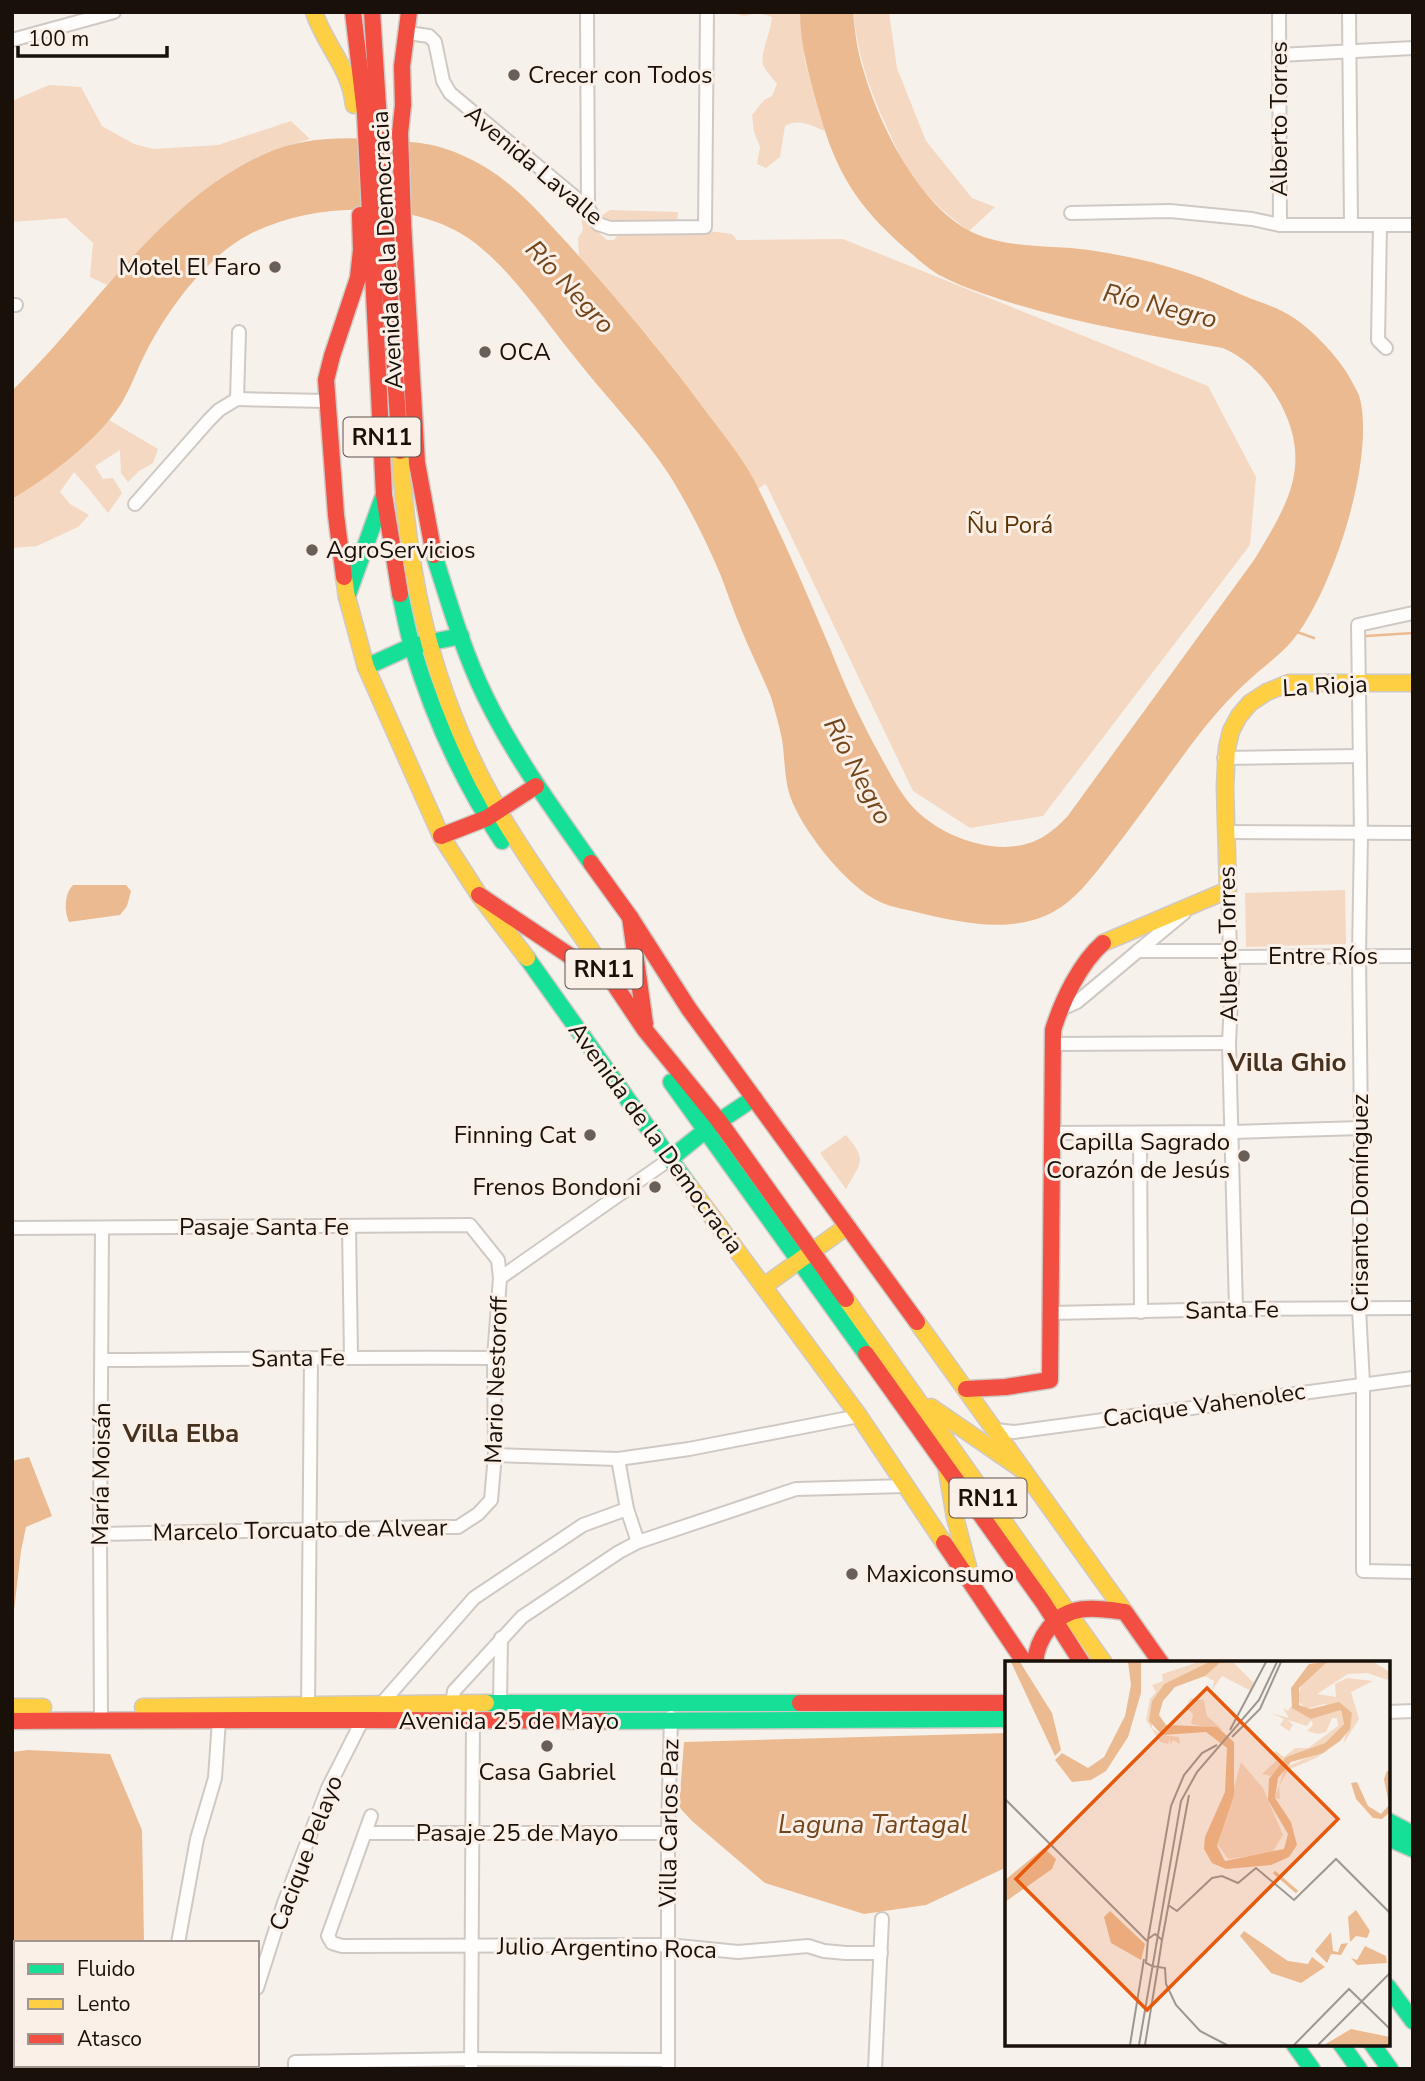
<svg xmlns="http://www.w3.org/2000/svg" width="1425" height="2081" viewBox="0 0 1425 2081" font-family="'Nunito Sans',sans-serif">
  <rect width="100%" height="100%" fill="#f7f1ec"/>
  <g fill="#f4d8c2">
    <path d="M728 12H800L805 61 825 131C810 125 799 118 785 126L780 157 766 168 757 164 760 147 754 132 752 115 764 100 772 96 777 84C773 78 765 71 763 64 760 53 771 32 772 17L759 13 744 16Z"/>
    <path d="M853 12H889L897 68 926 141 972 198 995 207 969 231C950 217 932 202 917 183 906 169 898 152 891 136 870 92 859 61 853 12Z"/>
    <path d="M49 85 81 87 102 126 134 144 153 149 218 145 291 121 310 139C295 144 279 147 264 154 201 182 155 236 107 285L90 277 93 243 66 218 12 222V101Z"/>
    <path d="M610 210 678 212 676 232 701 230 732 234 737 240 843 239 1208 386 1256 477 1250 545 1043 816 970 828 913 791 767 486 765 484 758 489 751 475 725 437 652 341 579 257 578 238 583 230 581 217 607 240H614L617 236 610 223 600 217Z"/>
    <path d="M109 420 158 449 153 463 139 471 128 482 121 473 120 450 95 466 103 479 113 478 122 493 108 513 89 489 74 472 60 492 70 504 89 515 78 527 37 546 12 548V499C48 477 79 450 109 420Z"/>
    <path d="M1345 890 1346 944 1246 947 1245 893Z"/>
    <path d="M846 1135C868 1161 861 1162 846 1189L820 1153Z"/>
  </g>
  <g fill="#ebba90">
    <path d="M800 12H853C855 31 857 51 863 69 879 125 920 208 974 233 1009 249 1052 245 1089 250 1122 255 1156 262 1188 273 1206 279 1224 287 1242 295 1259 302 1278 307 1294 318 1311 329 1334 353 1345 370 1347 372 1358 393 1359 395 1377 456 1332 594 1292 641 1279 656 1263 667 1249 680 1227 700 1209 721 1191 745 1162 784 1135 823 1105 861 1090 880 1075 900 1053 912 1010 935 957 922 912 911 897 908 884 905 871 897 842 880 801 828 790 796 784 778 785 758 782 739 779 725 775 711 771 697 762 675 751 653 742 631 734 613 728 594 721 576 706 541 689 506 668 473 643 435 606 397 577 360 544 320 505 259 460 233 402 199 308 204 250 234 207 256 168 309 146 352 137 369 131 388 121 404 98 440 49 477 12 499V391C30 372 48 354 65 334 121 270 182 192 262 155 303 136 346 137 390 140 405 142 421 142 436 146 452 150 470 158 485 167 518 187 543 217 569 245 615 297 660 349 701 405 719 429 740 454 754 480 782 535 806 592 830 648 845 687 862 723 882 759 891 775 899 791 911 805 938 836 997 859 1037 840 1048 835 1058 826 1067 817L1254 560C1290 501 1315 460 1275 394 1263 375 1244 357 1223 348 1147 335 1072 323 999 299 979 292 958 285 939 275 927 268 917 258 906 249 858 207 836 173 819 111 810 79 800 46 800 12Z"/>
    <path d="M73 885H126L131 891 127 906 120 915 69 922C64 911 64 894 73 885Z"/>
    <path d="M29 1457 52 1516 26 1527 21 1551 12 1627V1461Z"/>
    <path d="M1007 1733V1867L926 1905 864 1914 765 1883 692 1821 679 1807 684 1742Z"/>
    <path d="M28 1750 110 1754 142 1830 144 1943H16V2065H123V2069H12V1752Z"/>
  </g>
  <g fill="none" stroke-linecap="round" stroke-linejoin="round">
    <g stroke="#ebba90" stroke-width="2.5">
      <path d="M1297 632 1314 638"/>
      <path d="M1366 636 1413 633"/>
    </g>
    <g stroke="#d0c9c3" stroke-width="16">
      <g id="street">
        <path d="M587 12 588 208"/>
        <path d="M1279 12 1280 225"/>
        <path d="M1349 12 1351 224"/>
        <path d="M408 33 429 36 435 42 443 81 450 93 588 208 598 224 610 228 705 227 707 12"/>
        <path d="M12 40 114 12"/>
        <path d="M1279 55 1413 48"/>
        <path d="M1071 213 1170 211 1252 219 1280 225H1413"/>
        <path d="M1380 225 1378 340 1386 348"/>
        <path d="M12 305H16"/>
        <path d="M237 399 326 401"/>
        <path d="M237 399 239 332"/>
        <path d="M135 504 209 420 219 410 237 399"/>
        <path d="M1413 613 1358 625 1361 834 1359 955 1361 1128 1359 1309 1363 1383V1571L1413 1572"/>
        <path d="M1224 758 1360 756"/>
        <path d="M1227 832 1413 833"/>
        <path d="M1228 890 1230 951 1233 957 1229 1043 1236 1309"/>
        <path d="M1138 951 1184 913"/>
        <path d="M1233 957 1413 956"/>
        <path d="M1059 1010 1077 1002 1138 951H1230"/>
        <path d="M1053 1044 1229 1043"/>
        <path d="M1051 1133 1233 1132 1361 1128"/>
        <path d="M1140 1133 1141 1312"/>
        <path d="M349 1227 351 1357"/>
        <path d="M12 1228 470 1225 498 1260 500 1278 494 1358 495 1455 491 1500 478 1514 458 1527H442L100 1534"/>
        <path d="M500 1278 670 1159"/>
        <path d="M1051 1313 1236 1309 1413 1308"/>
        <path d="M103 1360C233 1359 364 1357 494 1358"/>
        <path d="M995 1430 1014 1432 1413 1378"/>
        <path d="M495 1455 618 1459 689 1449 859 1416"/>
        <path d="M618 1459 627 1509 638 1542"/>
        <path d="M382 1703 474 1598 583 1525 627 1509"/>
        <path d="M500 1703 501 1638"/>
        <path d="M452 1704 454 1691 522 1617 619 1552 638 1542 796 1489 906 1486"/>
        <path d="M308 1712 311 1359"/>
        <path d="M1388 1712 1413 1711"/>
        <path d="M101 1719 100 1534 102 1228"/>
        <path d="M371 1816 328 1936 332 1943 342 1946 668 1945 738 1952 808 1946 824 1951 846 1953H881"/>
        <path d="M366 1833H668"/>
        <path d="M178 1943 197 1839 215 1778 219 1720"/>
        <path d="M257 1988 284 1903 328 1788 362 1721"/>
        <path d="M215 2065 229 2069"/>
        <path d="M295 2069V2062L471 2059 668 2060"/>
        <path d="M471 2069 473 1716"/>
        <path d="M668 2069V1833L671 1717"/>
        <path d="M875 2069 882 1919"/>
      </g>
    </g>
    <g stroke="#d0c9c3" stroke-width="19">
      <g id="fast">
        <path d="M434 555C449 602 463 651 485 696 514 756 553 809 591 863"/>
        <path d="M400 594C404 611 407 629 412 646 432 714 463 782 502 841"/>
        <path d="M347 597 383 497"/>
        <path d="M366 667 412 646 461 636"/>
        <path d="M527 958 690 1187"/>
        <path d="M671 1082 866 1354"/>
        <path d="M670 1159 706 1130 754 1098"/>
        <path d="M486 1703H800"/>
        <path d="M603 1721 1007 1719"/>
        <path d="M1388 1821 1413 1834"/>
        <path d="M1388 1838 1413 1849"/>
        <path d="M1388 1987 1413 2021"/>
        <path d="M1294 2044 1312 2069"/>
        <path d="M1341 2044 1359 2069"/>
        <path d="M1372 2044 1390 2069"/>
      </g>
    </g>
    <g stroke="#d0c9c3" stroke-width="19">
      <g id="slow">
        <path d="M314 12C325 46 350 67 354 105"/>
        <path d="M400 451C408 572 428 675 484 783 491 795 497 808 504 820 534 870 569 917 602 966"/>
        <path d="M344 577 347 597 366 667 441 836 479 895 527 958"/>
        <path d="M1103 943 1228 890 1225 787 1227 748 1231 731 1239 716 1250 703 1267 692 1289 683H1413"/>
        <path d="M690 1187 859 1416 944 1543"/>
        <path d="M764 1286 846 1227"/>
        <path d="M846 1299 1104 1663"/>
        <path d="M917 1322 1125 1612"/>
        <path d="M931 1407 1024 1471"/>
        <path d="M947 1471 955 1517 973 1586"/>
        <path d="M12 1707H43"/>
        <path d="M143 1707 486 1703"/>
      </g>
    </g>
    <g stroke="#d0c9c3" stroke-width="19">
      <g id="jam">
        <path d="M353 12 365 113 384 495 400 594"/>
        <path d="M372 12 400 451"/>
        <path d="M409 12 402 66 403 105 400 133 403 223 417 463 434 555"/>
        <path d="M344 577 336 515 326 380 332 356 358 278 361 250 360 215"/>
        <path d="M441 836 487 818 536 786"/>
        <path d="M591 863 630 917 689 1009 917 1322"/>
        <path d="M479 895 585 966"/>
        <path d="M630 917 645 1024"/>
        <path d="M602 966 645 1030 719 1121 846 1299"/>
        <path d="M866 1354 1043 1602 1082 1663"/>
        <path d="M966 1389 1006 1387 1050 1380 1053 1030C1062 1001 1080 963 1103 943"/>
        <path d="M944 1543 1025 1663"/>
        <path d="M1035 1663C1036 1650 1041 1638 1049 1628 1069 1603 1097 1608 1125 1612L1161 1663"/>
        <path d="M800 1703H1007"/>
        <path d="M12 1721C209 1720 406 1719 603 1721"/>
      </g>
    </g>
    <use href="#street" stroke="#fefdfc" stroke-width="12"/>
    <use href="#fast" stroke="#16e098" stroke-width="16"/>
    <use href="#slow" stroke="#ffcf43" stroke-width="16"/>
    <use href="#jam" stroke="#f24e42" stroke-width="16"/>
  </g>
  <g fill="#675f58" stroke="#fbf0e8" stroke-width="2.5">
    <circle cx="514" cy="75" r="7"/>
    <circle cx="275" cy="267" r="7"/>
    <circle cx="485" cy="352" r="7"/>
    <circle cx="312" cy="550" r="7"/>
    <circle cx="590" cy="1135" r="7"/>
    <circle cx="1244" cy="1156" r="7"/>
    <circle cx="655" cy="1187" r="7"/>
    <circle cx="852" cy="1574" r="7"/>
    <circle cx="547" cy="1746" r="7"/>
  </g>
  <g text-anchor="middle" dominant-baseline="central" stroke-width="6" stroke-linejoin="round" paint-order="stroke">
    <g fill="#fbf0e8" stroke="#5d534c" stroke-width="2">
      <rect x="343.5" y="417.5" width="77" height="39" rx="5"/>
      <rect x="565.5" y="949.5" width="77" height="39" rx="5"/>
      <rect x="949.5" y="1478.5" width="77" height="39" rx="5"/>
    </g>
    <g font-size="23" font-weight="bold" fill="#191009">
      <text x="382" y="437">RN11</text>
      <text x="604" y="969">RN11</text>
      <text x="988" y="1498">RN11</text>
    </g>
    <g font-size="24" fill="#191009" stroke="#fbf0e8" text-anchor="start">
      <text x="528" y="75">Crecer con Todos</text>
      <text x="261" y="267" text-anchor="end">Motel El Faro</text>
      <text x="499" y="352">OCA</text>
      <text x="326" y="550">AgroServicios</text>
      <text x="576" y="1135" text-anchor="end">Finning Cat</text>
      <text x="1230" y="1142" text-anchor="end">Capilla Sagrado<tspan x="1230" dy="28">Corazón de Jesús</tspan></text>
      <text x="641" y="1187" text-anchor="end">Frenos Bondoni</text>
      <text x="866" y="1574">Maxiconsumo</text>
      <text x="547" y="1772" text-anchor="middle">Casa Gabriel</text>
    </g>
    <g font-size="24" fill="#191009" stroke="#fbf0e8">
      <text transform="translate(1279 119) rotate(-90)">Alberto Torres</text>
      <text transform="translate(534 165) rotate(40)">Avenida Lavalle</text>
      <text transform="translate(387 250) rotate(-93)">Avenida de la Democracia</text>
      <text transform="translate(1325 686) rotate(-3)">La Rioja</text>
      <text transform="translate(1228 944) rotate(-91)">Alberto Torres</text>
      <text x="1323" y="956">Entre Ríos</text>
      <text transform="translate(656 1138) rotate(54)">Avenida de la Democracia</text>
      <text transform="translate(1360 1203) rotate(-90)">Crisanto Domínguez</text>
      <text x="264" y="1227">Pasaje Santa Fe</text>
      <text transform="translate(1232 1310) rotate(-1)">Santa Fe</text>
      <text transform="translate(298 1358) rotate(-1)">Santa Fe</text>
      <text transform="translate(496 1380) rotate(-88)">Mario Nestoroff</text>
      <text transform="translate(1204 1405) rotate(-8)">Cacique Vahenolec</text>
      <text transform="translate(101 1474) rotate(-89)">María Moisán</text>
      <text transform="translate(300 1530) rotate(-1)">Marcelo Torcuato de Alvear</text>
      <text x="509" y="1721">Avenida 25 de Mayo</text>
      <text transform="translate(669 1823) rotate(-89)">Villa Carlos Paz</text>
      <text x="517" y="1833">Pasaje 25 de Mayo</text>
      <text transform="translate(306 1853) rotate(-69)">Cacique Pelayo</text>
      <text transform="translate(607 1948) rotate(1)">Julio Argentino Roca</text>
    </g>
    <g font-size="24" fill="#5e3302" stroke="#fbf0e8">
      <text x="1010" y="525">Ñu Porá</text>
    </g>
    <g font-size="26" font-style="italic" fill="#72451a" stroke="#fbf0e8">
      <text transform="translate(570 287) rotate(47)">Río Negro</text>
      <text transform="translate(1160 306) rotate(14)">Río Negro</text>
      <text transform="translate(858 771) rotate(62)">Río Negro</text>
      <text x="873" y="1824">Laguna Tartagal</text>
    </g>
    <g font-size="26" font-weight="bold" fill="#46311f" stroke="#fbf0e8">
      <text x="1287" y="1062">Villa Ghio</text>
      <text x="181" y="1433">Villa Elba</text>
    </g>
  </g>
  <g transform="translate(1005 1661)">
    <rect width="385" height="385" fill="#f7f1ec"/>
    <path d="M194 1H204L159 23 147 40V67L157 74 174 76 175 83 168 79 165 84V77L163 83 155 81 141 59 145 38 151 31 147 24 158 20 157 13ZM216 1H228L249 22 246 30 217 15 207 29 209 20 200 15ZM322 1H368L385 11 383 19 362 12 343 13 312 33 331 36 330 23 342 17 368 20 346 31 354 58 338 83 347 52 320 43 301 48 292 39 297 22ZM186 37 199 39 202 55 218 69 186 63 188 53 180 46ZM286 45 306 58 336 49 339 63 320 82 282 96 266 115 257 113 271 100 267 94 271 90 279 96 290 87H303L333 65 332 57H327L321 71 313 73 302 70 308 64 306 59 302 65 283 59 288 64 284 70 275 64 279 58 266 52 284 57 278 47 283 50ZM324 88 311 97 283 109 274 125 275 138 270 137 280 106ZM236 101 258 127 278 174 267 192 223 198 213 184Z" fill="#f4d8c2"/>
    <path d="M6 1H15L47 52 56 89 50 95ZM123 1H136V32L123 76 101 110 86 119 67 121 50 99 57 92 83 107 99 96 120 55 126 24ZM204 1H216L200 15 170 26 158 40 154 54 161 64 212 66 229 81V134L212 185 220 200 279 188 283 173 263 139 264 118 281 96 320 82 339 63 336 49 306 58 287 47 286 27 304 3 322 1 294 27V44L305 48 334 41 347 52 345 68 335 80 318 92 286 101 273 117 270 137 286 161 292 184 284 196 266 204 221 208 207 202 199 188 200 176 220 131 222 87 201 71 157 74 144 60 147 40 159 23ZM382 110H385V151L377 158 368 157 351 138 346 122 352 121 363 145 376 153 384 144 379 118ZM39 187 51 198 47 208 0 241V219ZM351 249 365 270 362 277 351 275 345 281 343 256ZM105 250 140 283 136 299 106 282 99 256ZM239 270 283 300 303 303 307 296 320 306 296 322 266 312 235 275ZM326 271 328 290 333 291 336 283 343 282 336 294 326 293 322 302 310 290ZM360 285 381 295 382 302 352 304 346 297 352 299ZM346 368 385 376V384H319Z" fill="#ebba90"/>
    <path fill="none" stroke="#ebba90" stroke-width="3.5" d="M269 211 292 231"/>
    <path fill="none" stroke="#9e9791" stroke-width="2" d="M225 69 261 1M227 76 255 48 276 1M0 138 142 280M163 244 172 250 207 217 217 215 233 222 251 207 289 239 331 198 385 252M143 278 166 145 179 114 197 92 212 84M157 279 184 134M153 305 157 279 150 273 143 278 141 302 147 305 160 307 161 323 171 344 195 370 222 384M125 384 139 298M134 384 176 140 192 111 254 39 272 1M140 384 153 305M289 384 344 328 385 368M313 384 385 312"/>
    <path fill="#e8590c" fill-opacity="0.15" stroke="#e8590c" stroke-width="3.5" d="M202 27 333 158 142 349 11 218Z"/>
    <rect width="385" height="385" fill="none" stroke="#191009" stroke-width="3.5"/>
  </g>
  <rect width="1425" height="2081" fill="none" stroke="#191009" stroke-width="28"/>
  <rect x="14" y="1941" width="245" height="126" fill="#fbf0e8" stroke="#a1968f" stroke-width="2"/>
  <rect x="28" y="1964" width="35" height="10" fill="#16e098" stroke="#a1968f" stroke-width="2"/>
  <text x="77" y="1976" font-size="21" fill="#191009">Fluido</text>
  <rect x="28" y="1999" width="35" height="10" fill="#ffcf43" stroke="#a1968f" stroke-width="2"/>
  <text x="77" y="2011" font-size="21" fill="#191009">Lento</text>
  <rect x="28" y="2034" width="35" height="10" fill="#f24e42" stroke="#a1968f" stroke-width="2"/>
  <text x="77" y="2046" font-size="21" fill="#191009">Atasco</text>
  <path d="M18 46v10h149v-10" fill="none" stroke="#191009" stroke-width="3.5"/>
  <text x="28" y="46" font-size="21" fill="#191009" stroke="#fbf0e8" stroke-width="5" paint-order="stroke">100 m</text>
</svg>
